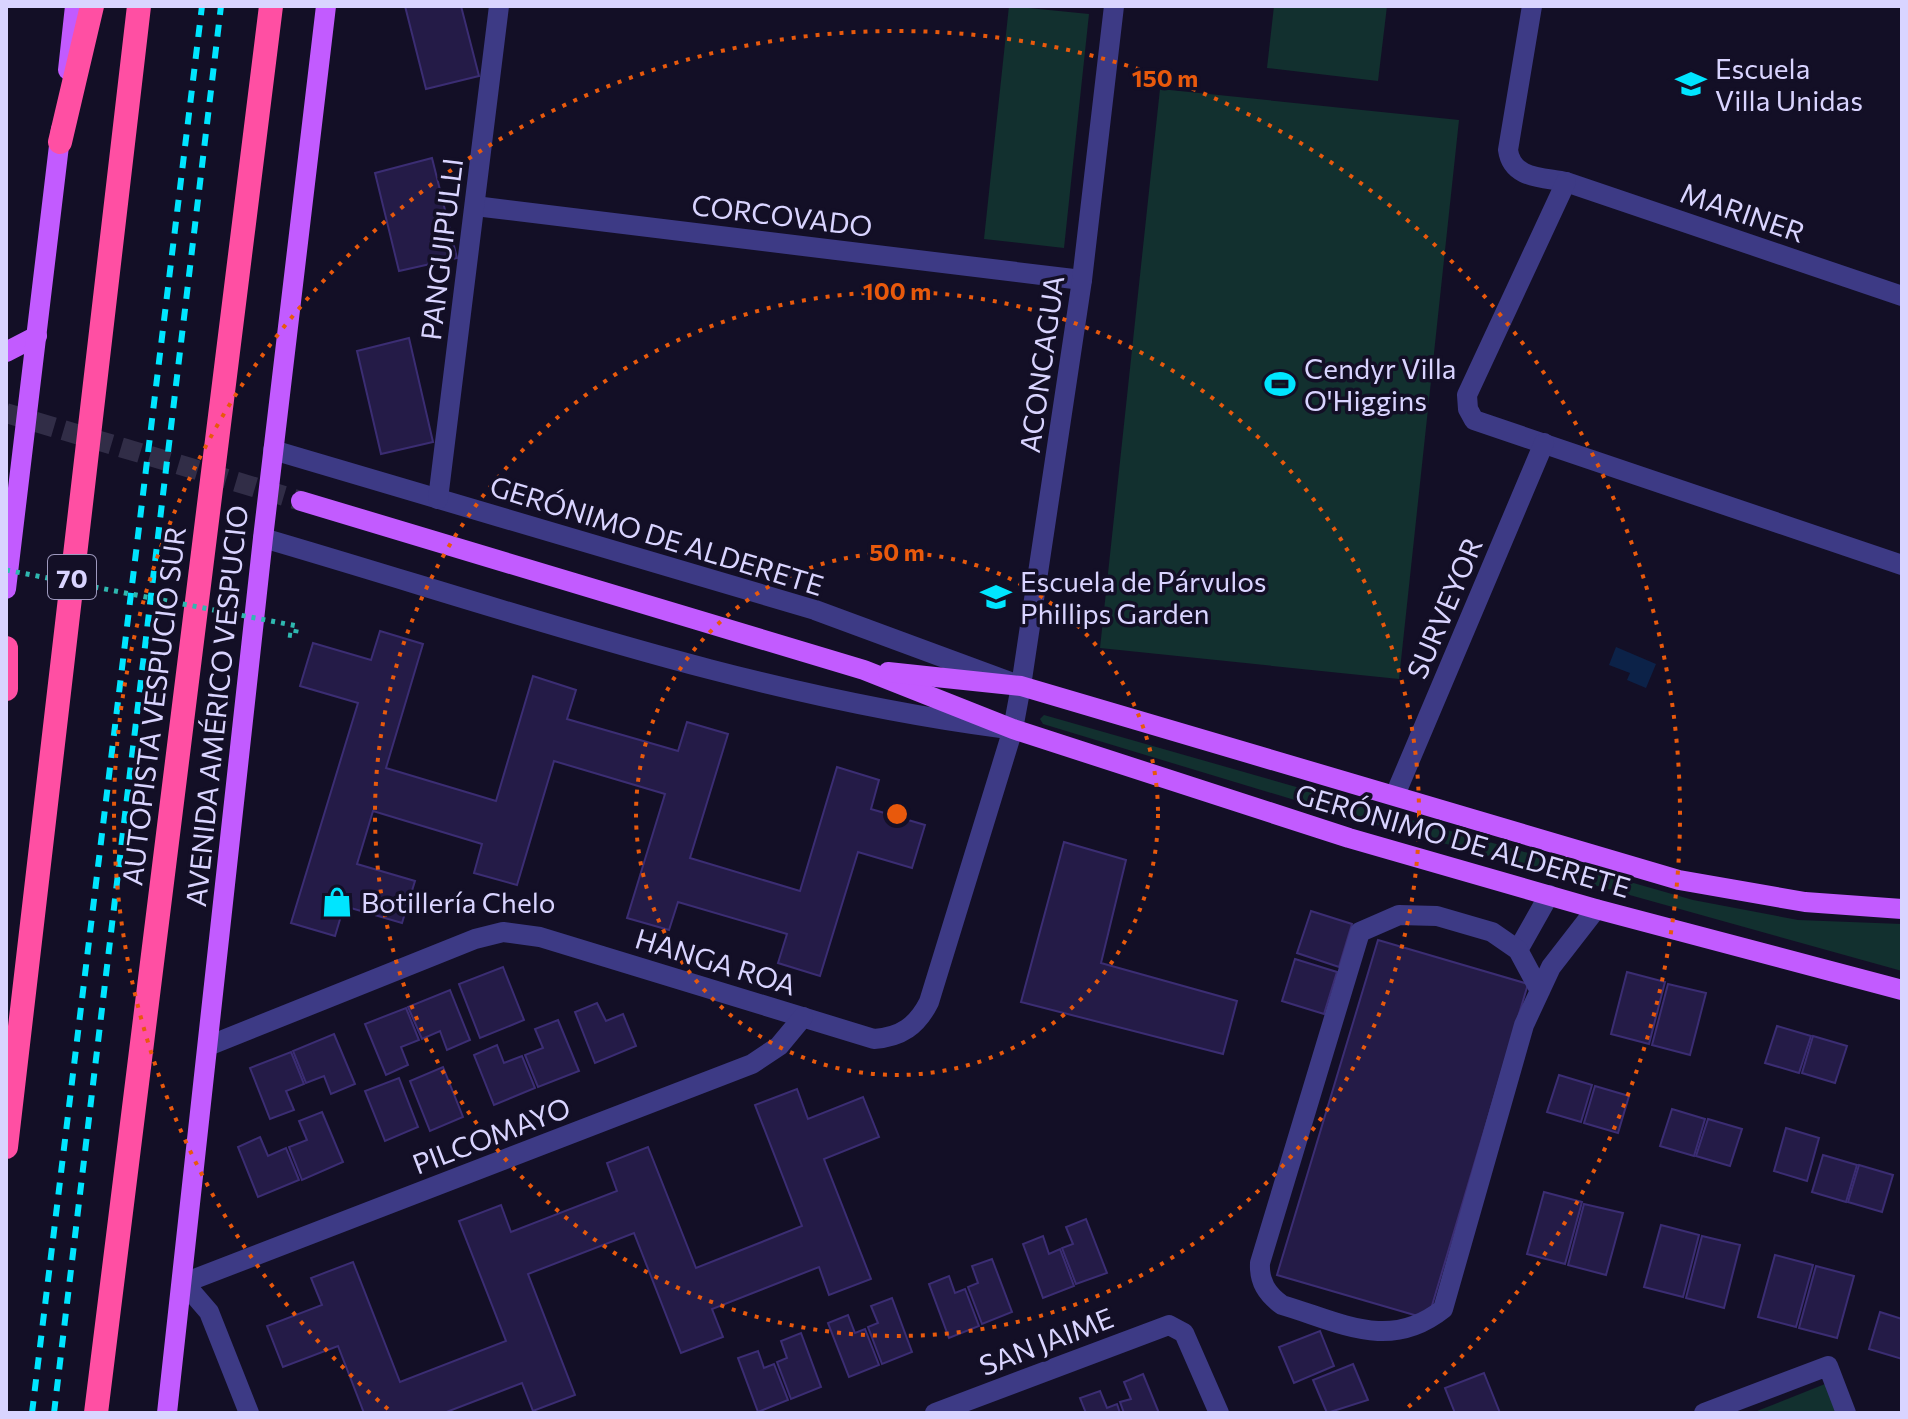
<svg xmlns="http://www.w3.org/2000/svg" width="1908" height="1419" viewBox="0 0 1908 1419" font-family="Commissioner,sans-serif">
  <rect width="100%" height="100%" fill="#130f26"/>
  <g fill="#12302f">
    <path d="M1009 6 1089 14 1064 248 984 239Z"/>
    <path d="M1274 6H1387L1378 81 1267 68Z"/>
    <path d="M1160 89 1459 120 1399 679 1100 648Z"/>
    <path d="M1044 715 1693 900 1798 920 1902 924V971L1364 821 1043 724 1040 719Z"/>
    <path d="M1825 1384 1837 1413H1752Z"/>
  </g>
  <path fill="#0c2248" d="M1616 647 1656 664 1646 688 1627 680 1630 673 1609 665Z"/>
  <g fill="#241b47" stroke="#3b2d73" stroke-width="2">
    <path d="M405 6H461L479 76 426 89Z"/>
    <path d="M432 158 457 258 399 271 375 173Z"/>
    <path d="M409 338 433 442 381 454 357 351Z"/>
    <path d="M380 631 423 644 386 768 496 801 533 676 576 690 567 719 678 751 687 722 728 734 690 858 800 891 837 767 879 780 871 809 925 825 912 868 858 852 820 976 778 963 787 934 678 902 669 930 627 918 665 794 554 761 517 885 474 873 482 844 373 811 357 864 415 881 402 923 344 906 335 936 291 923 358 703 300 686 313 643 371 660Z"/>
    <path d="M1064 842 1126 860 1101 963 1237 1001 1223 1054 1021 1002Z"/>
    <path d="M1311 911 1352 924 1339 967 1297 953Z"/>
    <path d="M1378 940 1528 984 1428 1319 1277 1275Z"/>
    <path d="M1295 959 1337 972 1324 1014 1282 1001Z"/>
    <path d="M503 967 524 1020 480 1038 459 984Z"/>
    <path d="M1627 972 1665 982 1649 1044 1611 1034Z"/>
    <path d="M1668 984 1706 993 1690 1055 1652 1045Z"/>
    <path d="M450 990 470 1040 447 1050 440 1031 422 1039 408 1007Z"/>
    <path d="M597 1003 606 1021 623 1014 636 1046 595 1063 575 1012Z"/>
    <path d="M406 1008 419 1040 401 1047 408 1065 386 1075 365 1024Z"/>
    <path d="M558 1020 579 1071 538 1087 525 1055 543 1048 535 1029Z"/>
    <path d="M1777 1026 1811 1036 1799 1073 1765 1063Z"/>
    <path d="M334 1034 355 1084 331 1094 324 1076 306 1083 293 1051Z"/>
    <path d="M1813 1036 1847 1046 1835 1083 1802 1073Z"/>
    <path d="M497 1045 504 1063 522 1056 535 1088 494 1105 474 1055Z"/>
    <path d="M291 1052 304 1084 286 1091 294 1110 270 1119 250 1068Z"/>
    <path d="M443 1067 463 1117 430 1131 410 1081Z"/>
    <path d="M1559 1075 1592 1085 1581 1122 1547 1112Z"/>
    <path d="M399 1078 418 1127 385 1141 365 1091Z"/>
    <path d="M1595 1086 1629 1096 1618 1133 1584 1123Z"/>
    <path d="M797 1089 808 1119 863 1097 879 1137 824 1159 871 1279 829 1295 819 1267 712 1309 723 1337 681 1353 634 1233 528 1274 575 1395 533 1411 522 1383 444 1413H364L338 1346 283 1367 267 1326 322 1305 311 1278 353 1262 400 1382 506 1341 459 1221 501 1205 511 1232 617 1191 607 1163 648 1147 696 1268 802 1226 755 1105Z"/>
    <path d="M1672 1109 1705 1119 1694 1156 1660 1146Z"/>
    <path d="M322 1112 343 1162 302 1180 289 1147 307 1140 299 1121Z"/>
    <path d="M1708 1119 1742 1129 1730 1166 1696 1156Z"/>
    <path d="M1786 1128 1819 1138 1807 1181 1774 1171Z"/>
    <path d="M260 1137 268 1156 286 1148 299 1180 258 1197 238 1147Z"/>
    <path d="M1823 1155 1857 1165 1846 1202 1812 1192Z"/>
    <path d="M1859 1165 1893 1175 1882 1212 1848 1202Z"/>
    <path d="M1544 1192 1582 1202 1565 1264 1527 1254Z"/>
    <path d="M1584 1204 1623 1213 1606 1275 1568 1265Z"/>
    <path d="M1086 1219 1107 1273 1076 1284 1062 1248 1073 1244 1066 1227Z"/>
    <path d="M1661 1225 1699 1235 1683 1297 1644 1287Z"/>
    <path d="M1043 1236 1049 1254 1060 1249 1074 1286 1043 1298 1023 1244Z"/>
    <path d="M1702 1236 1740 1245 1724 1308 1686 1298Z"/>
    <path d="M1775 1255 1813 1265 1796 1327 1758 1317Z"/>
    <path d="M992 1259 1012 1312 982 1324 968 1287 978 1283 972 1266Z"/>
    <path d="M1816 1266 1854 1276 1837 1338 1799 1328Z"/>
    <path d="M949 1276 955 1293 965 1289 979 1326 949 1338 929 1284Z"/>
    <path d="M892 1298 912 1352 882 1364 868 1327 878 1323 871 1306Z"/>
    <path d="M1880 1312 1902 1319V1359L1869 1349Z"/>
    <path d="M848 1315 855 1333 865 1329 879 1365 849 1377 828 1323Z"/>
    <path d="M1320 1331 1334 1366 1294 1383 1279 1347Z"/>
    <path d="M801 1333 821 1387 791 1399 777 1362 787 1358 781 1341Z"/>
    <path d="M758 1351 764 1368 774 1364 788 1400 758 1412 738 1358Z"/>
    <path d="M1353 1364 1368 1400 1327 1413 1313 1380Z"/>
    <path d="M1484 1373 1500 1413H1455L1445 1388Z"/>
    <path d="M1143 1374 1159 1413H1124L1120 1402 1131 1399 1124 1382Z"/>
    <path d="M1100 1391 1107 1408 1117 1404 1120 1413H1086L1080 1398Z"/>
  </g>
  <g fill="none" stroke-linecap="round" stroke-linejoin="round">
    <path stroke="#312d47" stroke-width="20" stroke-dasharray="20 10" stroke-linecap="butt" d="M6 413 301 501"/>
    <path stroke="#2fb8b0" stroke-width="5" stroke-dasharray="4 6" stroke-linecap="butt" d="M288 635 295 636 297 626"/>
    <g stroke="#3d3a85" stroke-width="20">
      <path d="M1532 6 1508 150C1512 179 1542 177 1566 182L1902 296"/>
      <path d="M1566 182 1467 395 1468 409 1474 420 1902 565"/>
      <path d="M475 206 1082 280"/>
      <path d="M273 450 815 610 1010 682"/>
      <path d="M438 499 499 6"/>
      <path d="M263 538C507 609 748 695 1001 728"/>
      <path d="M1395 795 1544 443"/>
      <path d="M1518 950 1549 895"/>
      <path d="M1540 991 1518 950 1492 932 1437 916 1399 915 1360 932 1260 1263C1259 1282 1267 1294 1282 1305 1340 1322 1389 1352 1443 1309L1524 1025 1551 967 1596 909"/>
      <path d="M208 1046 475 939 503 932 540 937 874 1039C901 1037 917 1026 929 1002L1013 729 1021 686 1082 280 1114 6"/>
      <path d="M249 1413 209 1312 184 1283 752 1064 779 1046 803 1017"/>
      <path d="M935 1413 1169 1325 1184 1333 1219 1413"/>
      <path d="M1704 1413 1828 1366 1846 1413"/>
    </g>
    <g stroke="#c25bff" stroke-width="20">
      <path d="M68 70 75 6"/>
      <path d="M6 352 37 336"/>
      <path d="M301 501 864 670 1013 729 1349 838 1596 909 1902 990"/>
      <path d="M6 589 61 129"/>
      <path d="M888 672 1021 686 1679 880 1805 902 1902 909"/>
      <path d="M167 1413 263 538 326 6"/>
    </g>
    <g stroke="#ff4fa3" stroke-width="24">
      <path d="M60 142 92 6"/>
      <path d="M6 648V689"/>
      <path d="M6 1147 139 6"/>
      <path d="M96 1413 271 6"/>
    </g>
    <g stroke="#00e5ff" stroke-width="6" stroke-dasharray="12 10" stroke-linecap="butt">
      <path d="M32 1413 202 6"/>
      <path d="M54 1413 221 6"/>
    </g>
    <path stroke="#2fb8b0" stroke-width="5" stroke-dasharray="4 6" stroke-linecap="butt" d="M6 570 297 626"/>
  </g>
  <g fill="none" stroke="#e8590c" stroke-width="4" stroke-dasharray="4 8">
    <circle cx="897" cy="814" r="261"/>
    <circle cx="897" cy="814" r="522"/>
    <path d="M388 1409A783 783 0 1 1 1406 1409"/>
  </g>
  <defs>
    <g id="school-bare" transform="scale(2.4)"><path d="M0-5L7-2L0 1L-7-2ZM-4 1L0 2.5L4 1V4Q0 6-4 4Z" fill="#00e5ff" stroke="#130f26" stroke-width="2.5" paint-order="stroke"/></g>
    <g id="stadium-bare" transform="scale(2.4)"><path d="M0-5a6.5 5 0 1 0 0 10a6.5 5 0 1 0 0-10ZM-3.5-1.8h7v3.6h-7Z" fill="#00e5ff" stroke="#130f26" stroke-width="2.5" paint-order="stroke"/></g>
    <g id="shop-bare" transform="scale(2.4)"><path d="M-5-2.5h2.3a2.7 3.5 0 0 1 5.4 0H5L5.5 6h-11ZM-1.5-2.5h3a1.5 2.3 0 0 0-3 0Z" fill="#00e5ff" stroke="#130f26" stroke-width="2.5" paint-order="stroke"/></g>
  </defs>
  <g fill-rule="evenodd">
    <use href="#school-bare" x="1691" y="84"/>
    <use href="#stadium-bare" x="1280" y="384"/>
    <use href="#school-bare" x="996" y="597"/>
    <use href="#shop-bare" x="337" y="902"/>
  </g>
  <g text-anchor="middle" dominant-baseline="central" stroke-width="7" stroke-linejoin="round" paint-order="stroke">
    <rect fill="#130f26" stroke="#9e99be" stroke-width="2" x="48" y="555" width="48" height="44" rx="6"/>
    <g font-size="26" font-weight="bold" fill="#d9d4ff">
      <text x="72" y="577">70</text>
    </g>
    <g font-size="28" fill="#d9d4ff" stroke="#130f26" text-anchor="start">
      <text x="1715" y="68">Escuela<tspan x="1715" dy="32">Villa Unidas</tspan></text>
      <text x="1304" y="368">Cendyr Villa<tspan x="1304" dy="32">O'Higgins</tspan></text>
      <text x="1020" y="581">Escuela de Párvulos<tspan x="1020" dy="32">Phillips Garden</tspan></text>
      <text x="361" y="902">Botillería Chelo</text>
    </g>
    <g font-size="28" fill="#d9d4ff" stroke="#130f26">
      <text transform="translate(1743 212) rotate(19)">MARINER</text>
      <text transform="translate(782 215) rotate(7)">CORCOVADO</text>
      <text transform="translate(441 249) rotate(-83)">PANGUIPULLI</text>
      <text transform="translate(1041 364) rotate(-82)">ACONCAGUA</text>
      <text transform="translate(657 535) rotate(17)">GERÓNIMO DE ALDERETE</text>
      <text transform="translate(1444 608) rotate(-67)">SURVEYOR</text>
      <text transform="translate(153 706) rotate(-83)">AUTOPISTA VESPUCIO SUR</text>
      <text transform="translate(216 706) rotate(-84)">AVENIDA AMÉRICO VESPUCIO</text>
      <text transform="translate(1463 840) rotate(16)">GERÓNIMO DE ALDERETE</text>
      <text transform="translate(716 961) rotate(17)">HANGA ROA</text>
      <text transform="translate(491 1135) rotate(-21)">PILCOMAYO</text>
      <text transform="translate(1046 1341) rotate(-21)">SAN JAIME</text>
    </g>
  </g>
  <circle cx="897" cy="814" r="12" fill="#e8590c" stroke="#130f26" stroke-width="4"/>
  <g font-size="24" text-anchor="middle" font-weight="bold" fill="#e8590c" stroke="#130f26" stroke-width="7" stroke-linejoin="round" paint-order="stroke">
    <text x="1165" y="87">150 m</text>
    <text x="897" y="300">100 m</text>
    <text x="897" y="561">50 m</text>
  </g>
  <rect width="1908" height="1419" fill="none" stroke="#d9d4ff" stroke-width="16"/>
</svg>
